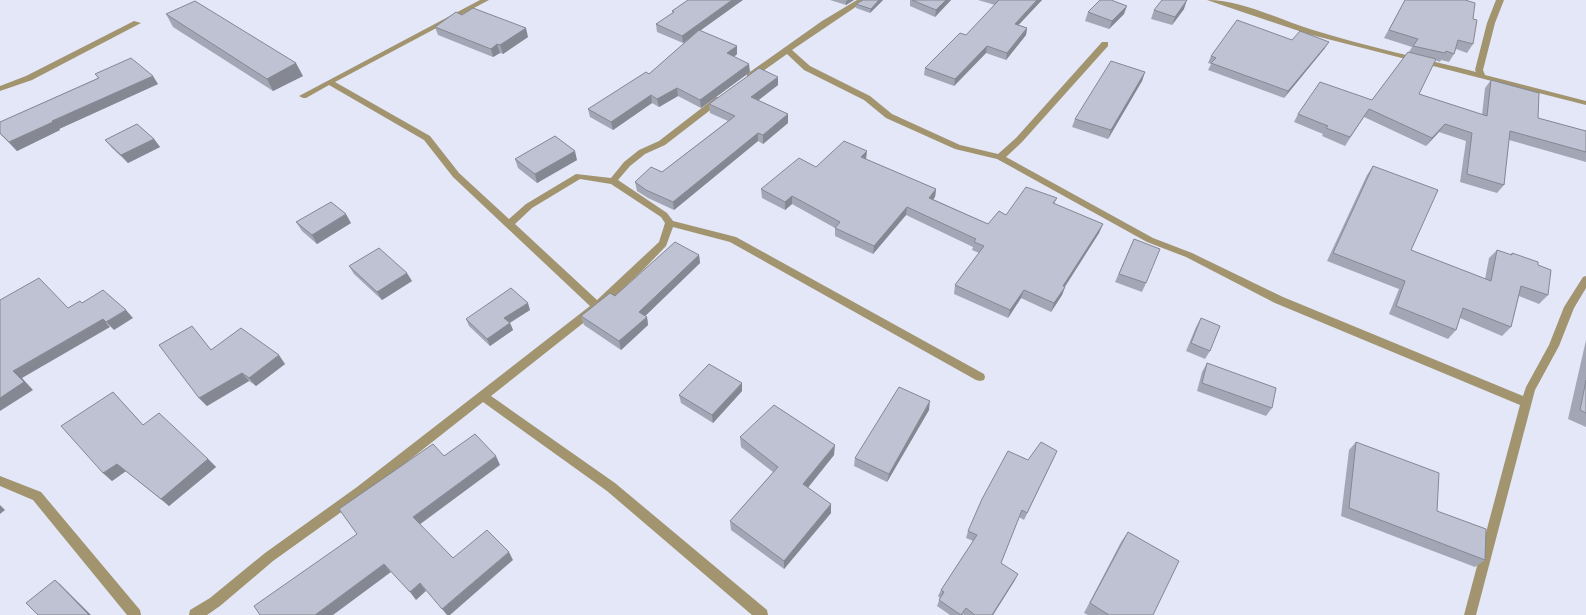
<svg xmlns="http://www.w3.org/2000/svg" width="1586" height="615" viewBox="0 0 1586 615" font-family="'Times New Roman',serif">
  <rect width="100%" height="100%" fill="#e3e7f8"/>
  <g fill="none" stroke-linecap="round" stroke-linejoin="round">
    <g fill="#a1946e" fill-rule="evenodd">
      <path d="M480 0H489L335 82 430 136 459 173 509 219 526 204 576 174 611 178 624 162 639 150 659 141 716 97H722V101L665 145 645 154 630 166 618 180 667 213 673 221 736 237 984 374 985 377 984 380 980 381 976 380 730 242 673 227 666 246 642 271 601 309 491 396 615 483 767 610 768 615H752L607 491 483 402 365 495 273 561 220 606 207 615H189L190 610 210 598 265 553 357 487 590 306 453 177 424 140 329 85 306 98H303L299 96ZM580 179 611 184 661 217 665 223 659 242 597 300 515 224 532 208Z"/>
      <path d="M857 0H866L792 50 810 66 870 96 892 114 960 145 998 154 1016 138 1102 42H1108V46L1022 142 1006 157 1153 238 1192 253 1283 297 1523 396 1526 387 1549 345 1564 307 1583 277 1586 276V288L1574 308 1559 346 1535 390 1476 615H1464L1520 405 1275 303 1186 257 1147 242 997 159 955 149 886 118 864 100 804 70 787 54 753 78H747V74L822 21Z"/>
      <path d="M1207 0C1243 0 1279 20 1313 30 1367 47 1422 58 1476 72L1475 70 1487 23 1496 0H1504L1495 23 1483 70 1485 75 1586 101V105L1308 34Z"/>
      <path d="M134 21 141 23 32 80 0 91V86L26 76Z"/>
      <path d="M0 476 41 492 140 610 141 615H127L33 500 0 486Z"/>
    </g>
  </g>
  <g fill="#a3a7b5">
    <path d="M688 0 700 31 737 46V54L734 57 750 72 701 108 678 96 659 107 652 103 613 130 590 117 588 109 649 74 688 40 683 43 657 32 656 24 673 13 672 11Z"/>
    <path d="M830 0H854L846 5Z"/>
    <path d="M883 0 870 13 856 8V4Z"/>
    <path d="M910 0H951L935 17 910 6Z"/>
    <path d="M978 0H1042L1018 25 1027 28 1026 35 1006 60 986 53 954 86 924 75 925 68 966 35 995 5Z"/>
    <path d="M1405 0 1473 19V44L1467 53 1456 49 1454 54 1449 62 1441 60 1440 62 1435 60 1419 94 1482 115 1485 88 1491 80 1538 118 1586 131V162L1509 140 1504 185 1497 193 1460 182 1466 141 1439 132 1426 146 1364 117 1345 146 1322 136 1323 134 1294 122 1298 114 1372 100 1409 52 1412 47 1384 38Z"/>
    <path d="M1184 9 1172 25 1151 19 1154 10Z"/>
    <path d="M1088 12 1124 14 1109 29 1085 21Z"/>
    <path d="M166 14 303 76 273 91 173 27Z"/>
    <path d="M462 15 528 37 503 54 500 53 493 57 438 35 435 27Z"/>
    <path d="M1292 40 1325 48 1284 98 1208 70 1211 64 1208 63 1211 56Z"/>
    <path d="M1145 72 1142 81 1108 139 1072 127 1075 119Z"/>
    <path d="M95 74 158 84 59 129 60 130 17 151 0 134V122L98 78Z"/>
    <path d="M778 85 758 100 788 114V123L763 144 758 141 674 210 648 198 637 191 635 182 662 172 728 121 710 113 709 104Z"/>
    <path d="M154 139 160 147 128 163 112 148 105 140Z"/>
    <path d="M515 159 577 160 537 183 518 168Z"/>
    <path d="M866 159 936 189 935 197 933 199 988 224 1006 215 1057 198 1054 204 1103 224 1099 233 1065 287 1062 295 1051 312 1021 298 1008 318 954 294 955 285 979 253 972 250 973 247 906 215 873 254 835 236V228L792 204 785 210 762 198 761 189 816 167Z"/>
    <path d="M1373 166 1411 250 1485 279 1489 258 1497 250 1510 255 1512 253 1538 265 1548 295 1539 304 1519 296 1511 327 1502 336 1460 318 1456 330 1448 339 1389 314 1399 289 1327 261 1367 175Z"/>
    <path d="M296 222 351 223 317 244 302 231Z"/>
    <path d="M1134 239 1146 283 1142 292 1115 282Z"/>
    <path d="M699 255 700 263 645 316 647 317 648 325 621 350 584 325 581 316 615 296Z"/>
    <path d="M349 266 412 281 382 300 354 274Z"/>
    <path d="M530 310 510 323 513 330 490 346 469 326 466 319Z"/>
    <path d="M1201 318 1210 351 1205 359 1186 351 1196 327Z"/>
    <path d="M1586 340V427L1568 419Z"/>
    <path d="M211 349 285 364 256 386 249 381 207 406 199 398Z"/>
    <path d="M1207 363 1272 408 1266 416 1197 391 1202 372Z"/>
    <path d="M742 383V391L713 423 681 403 679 395Z"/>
    <path d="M113 392 121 401 143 425 208 459 216 467 169 506 126 471 112 481 103 473Z"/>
    <path d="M929 410 887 482 854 466 855 458Z"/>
    <path d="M740 437 834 455 808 487 831 513 784 569 731 530 730 521 773 472 741 447Z"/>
    <path d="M1356 442 1437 511 1485 560 1475 567 1341 516 1349 450Z"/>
    <path d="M1054 458 1024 520 1019 517 1001 563 1015 580 993 615H964L963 614V615H950L937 606 940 598 938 596 941 590 973 541 966 538 968 531 1028 460Z"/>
    <path d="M1128 532 1153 615H1088L1084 613 1121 542Z"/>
  </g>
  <g fill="#858893">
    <path d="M732 0H743L683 43 682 36Z"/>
    <path d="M848 0H854L846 5V1Z"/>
    <path d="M879 0H883L870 13 871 9Z"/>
    <path d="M946 0H951L935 17 936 10Z"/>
    <path d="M1037 0H1042L1013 31 1015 24Z"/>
    <path d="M1187 0 1184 9 1172 25 1175 17Z"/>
    <path d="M1127 6 1124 14 1109 29 1112 21Z"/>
    <path d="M526 28 528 37 503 54 500 45Z"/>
    <path d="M1027 28 1026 35 1006 60 1007 53Z"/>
    <path d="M1329 42 1325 48 1284 98 1288 91Z"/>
    <path d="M497 44 500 53 493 57 491 49Z"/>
    <path d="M737 46V54L727 62V53Z"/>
    <path d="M987 46 986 53 954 86 955 79Z"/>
    <path d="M296 63 303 76 273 91 267 79Z"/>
    <path d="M749 64 750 72 701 108 700 100Z"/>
    <path d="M1145 72 1142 81 1108 139 1111 130Z"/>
    <path d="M153 76 158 84 59 129 60 130 17 151 9 142 52 121Z"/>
    <path d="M778 77V85L751 106V97Z"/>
    <path d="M677 88 678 96 659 107 657 99Z"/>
    <path d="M651 95 652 103 613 130 611 122Z"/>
    <path d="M788 114V123L763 144V135Z"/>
    <path d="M1445 124 1439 132 1426 146 1432 138Z"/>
    <path d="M758 133V141L674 210 673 202Z"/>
    <path d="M154 139 160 147 128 163 121 155Z"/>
    <path d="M575 151 577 160 537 183 535 174Z"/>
    <path d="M867 151 866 160 861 157Z"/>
    <path d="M936 189 935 197 928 206 929 198Z"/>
    <path d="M792 196V204L785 210V202Z"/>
    <path d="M907 207 906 215 873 254 874 246Z"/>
    <path d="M346 214 351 223 317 244 312 235Z"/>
    <path d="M1103 224 1099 233 1060 294 1063 286Z"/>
    <path d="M699 255 700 263 641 320 639 312Z"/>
    <path d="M407 273 412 281 382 300 377 292Z"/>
    <path d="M1065 287 1062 295 1051 312 1054 303Z"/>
    <path d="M1024 290 1021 298 1008 318 1010 310Z"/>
    <path d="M528 303 530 310 507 324 504 318Z"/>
    <path d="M126 310 133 318 114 330 106 322Z"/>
    <path d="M647 317 648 325 621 350 619 341Z"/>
    <path d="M103 319 110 327 22 378 33 390 0 411V398L13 371Z"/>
    <path d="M510 323 513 330 490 346 487 339Z"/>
    <path d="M279 355 285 364 256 386 249 378Z"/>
    <path d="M242 373 249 381 207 406 199 398Z"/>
    <path d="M742 383V391L713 423 712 415Z"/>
    <path d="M930 401 929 410 887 482 889 474Z"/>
    <path d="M835 445 834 455 803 494V484Z"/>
    <path d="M496 456 500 465 419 525 413 517Z"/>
    <path d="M208 459 216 467 169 506 161 499Z"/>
    <path d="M117 464 126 471 112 481 103 473Z"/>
    <path d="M831 504V513L784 569V561Z"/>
    <path d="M0 505 5 510 0 514Z"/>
    <path d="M509 552 513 560 450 615H447L442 609Z"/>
    <path d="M384 564 391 572 333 615H315Z"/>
    <path d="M1018 574 1015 580 993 615H992Z"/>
    <path d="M55 580 60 584 91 615H89Z"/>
    <path d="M420 583 426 591 416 600 410 592Z"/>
  </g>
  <g fill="#bec2d2" stroke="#858893">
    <path d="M688 0H732L682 36 656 24 674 12 672 11Z"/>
    <path d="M863 0H879L871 9 856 4Z"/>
    <path d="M912 0H946L936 10Z"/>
    <path d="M999 0H1037L1015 24 1027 28 1007 53 987 46 955 79 925 68 960 33 966 35Z"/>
    <path d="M1100 0H1111L1127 6 1112 21 1088 12Z"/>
    <path d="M1162 0H1187L1175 17 1154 10Z"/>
    <path d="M1405 0H1465L1475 3 1473 19 1477 20 1473 44 1458 40 1454 54 1446 51 1445 53 1413 46 1418 39 1389 30Z"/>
    <path d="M195 1 296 63 267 79 166 14Z"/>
    <path d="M473 8 526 28 500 45 497 44 491 49 435 27 456 12 462 15Z"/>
    <path d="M1237 20 1292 40 1300 31 1329 42 1288 91 1211 63 1216 58 1211 56Z"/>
    <path d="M699 30 737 46 727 53 749 64 700 100 677 88 657 99 651 95 611 122 588 109 646 72 649 74Z"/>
    <path d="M1408 52 1436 59 1419 94 1487 116 1491 80 1539 93 1538 118 1586 131V152L1510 131 1504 185 1467 174 1472 133 1445 124 1432 138 1369 109 1350 137 1326 128 1328 126 1298 114 1320 82 1372 100Z"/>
    <path d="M131 58 153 76 52 121 53 122 9 142 0 133V122L99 78 95 74Z"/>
    <path d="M1111 61 1145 72 1111 130 1075 119Z"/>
    <path d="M759 68 778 77 751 97 788 114 763 135 758 133 673 202 646 190 635 182 651 167 662 172 735 116 709 104Z"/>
    <path d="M137 124 154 139 121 155 105 140Z"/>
    <path d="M555 136 575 151 535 174 515 159Z"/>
    <path d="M844 141 867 151 861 157 936 189 929 198 988 224 999 211 1006 215 1026 187 1057 198 1053 203 1103 224 1063 286 1065 287 1054 303 1024 290 1010 310 955 285 984 246 974 242 976 239 907 207 874 246 835 228 840 222 792 196 785 202 761 189 799 158 816 167Z"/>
    <path d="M1373 166 1438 190 1411 250 1491 281 1497 250 1512 255V253L1538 262V265L1551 270 1548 295 1521 286 1511 327 1463 308 1456 330 1396 306 1405 281 1333 253Z"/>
    <path d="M331 202 346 214 312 235 296 222Z"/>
    <path d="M1134 239 1160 249 1146 283 1119 274Z"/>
    <path d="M675 242 699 255 639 312 647 317 619 341 581 316 610 293 615 296Z"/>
    <path d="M379 248 407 273 377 292 349 266Z"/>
    <path d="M39 278 68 308 80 301 82 303 103 290 126 310 106 322 103 319 13 371 24 382 0 398V300Z"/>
    <path d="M511 288 528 303 504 318 510 323 487 339 466 319Z"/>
    <path d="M1201 318 1220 326 1210 351 1191 343Z"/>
    <path d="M192 326 211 350 241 328 279 355 249 378 242 373 199 398 159 345Z"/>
    <path d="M1207 363 1276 388 1272 408 1202 383Z"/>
    <path d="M709 364 742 383 712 415 679 395Z"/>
    <path d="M1586 380V413L1580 410Z"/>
    <path d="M899 387 930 401 889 474 855 458Z"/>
    <path d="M113 392 143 425 159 413 208 459 161 499 117 464 103 473 61 426Z"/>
    <path d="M774 405 835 445 803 484 831 504 784 561 730 521 778 467 740 437Z"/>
    <path d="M475 434 496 456 413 517 453 558 487 530 509 552 442 609 420 583 410 592 384 564 315 615H260L254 606 357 534 339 509 433 444 444 456Z"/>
    <path d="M1041 442 1057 451 1027 513 1022 510 1001 563 1018 574 992 615H975L966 608 961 615 939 600 944 592 941 590 977 535 968 531 982 499 1008 451 1028 460Z"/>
    <path d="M1356 442 1439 473 1437 511 1486 529 1485 560 1349 508Z"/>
    <path d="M1128 532 1179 561 1153 615H1109L1090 603Z"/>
    <path d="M55 580 89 615H38L26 603Z"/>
  </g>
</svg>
